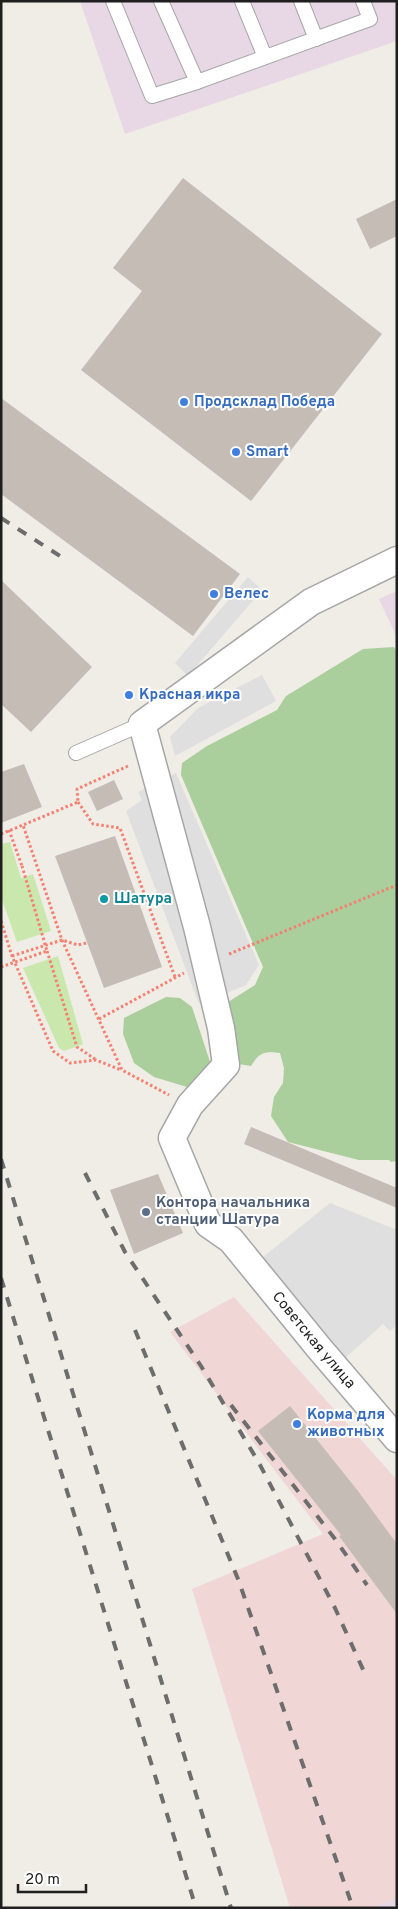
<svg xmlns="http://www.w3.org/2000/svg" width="398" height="1909" viewBox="0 0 398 1909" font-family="Overpass,sans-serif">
  <rect width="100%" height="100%" fill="#f0ece6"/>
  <path fill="#f0d7d6" d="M234 1297 397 1480V1908H290L192 1589 323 1534 170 1332Z"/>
  <g fill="#e8d8e5">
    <path d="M80 1H397V41L125 134Z"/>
    <path d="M397 591V638L379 599Z"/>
    <path d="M397 1898V1908H372V1907Z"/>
  </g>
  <g fill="#cae8ae">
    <path d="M10 842 21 878 33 874 51 931 17 942 1 897V844Z"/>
    <path d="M58 956 83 1044 64 1051 59 1048 23 968Z"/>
  </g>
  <g fill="#aace9c">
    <path d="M394 647 397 653V1161L391 1162 389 1160H359L288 1142 271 1116 274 1097 283 1083 284 1068 280 1053C264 1051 259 1053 251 1066L233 1063 225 1004 255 985 263 967 181 775 182 763 207 746 277 710 286 696 363 649Z"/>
    <path d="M166 997 180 998 192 1007 211 1065 209 1076 187 1087 154 1077 134 1063 123 1034 124 1018Z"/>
  </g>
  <g fill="#dfdfdf">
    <path d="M248 577 262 590 188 676 175 663Z"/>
    <path d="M262 675 276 701 175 756 170 737 198 708Z"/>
    <path d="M176 773 259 965 246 985 199 1004 126 811 142 800 138 792Z"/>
    <path d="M330 1203 397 1230V1325L390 1331 383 1324 345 1358 262 1258Z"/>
  </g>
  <g fill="#c4bcb5">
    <path d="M183 178 382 334 251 501 81 370 142 291 113 268Z"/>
    <path d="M397 199V236L370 249 356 219Z"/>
    <path d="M1 398 240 574 193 636 1 494Z"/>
    <path d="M1 580 92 667 31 732 1 704Z"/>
    <path d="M24 764 42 807 1 823V772Z"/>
    <path d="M114 780 123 799 97 811 88 792Z"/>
    <path d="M115 836 162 967 104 988 55 856Z"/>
    <path d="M251 1127 397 1188V1208L244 1144Z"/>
    <path d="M158 1174 183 1233 134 1254 110 1190Z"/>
    <path d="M290 1406 358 1491 397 1544V1614L339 1536 341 1535 258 1431Z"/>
  </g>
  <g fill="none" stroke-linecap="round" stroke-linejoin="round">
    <g stroke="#a6a6a6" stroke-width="16">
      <g id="lane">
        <path d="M113 1 152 96 197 82"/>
        <path d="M161 1 197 82 370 19 363 1"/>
        <path d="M242 1 265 57"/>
        <path d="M301 1 316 39"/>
        <path d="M76 753 142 724"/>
      </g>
    </g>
    <g stroke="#a6a6a6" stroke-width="29">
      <g id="street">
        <path id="s1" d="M397 560 311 602 142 724 197 927 221 1028 226 1065 190 1105 172 1138 208 1224 231 1240 319 1348 397 1439"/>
      </g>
    </g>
    <g stroke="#f58071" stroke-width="3" stroke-dasharray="2.5 2.5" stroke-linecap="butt">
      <path d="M128 766 77 789 78 802 23 825 62 940 122 1070 169 1095"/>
      <path d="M78 802 93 824 120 828 175 977"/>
      <path d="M9 830 22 866"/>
      <path d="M1 834 23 825"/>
      <path d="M1 921 12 956 53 1051 70 1063 96 1060 121 1070"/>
      <path d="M47 951 77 1047 95 1059"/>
      <path d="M229 954 397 885"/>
      <path d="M12 956 62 940 78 945 86 943"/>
      <path d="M99 1019 184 973"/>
    </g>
    <use href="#lane" stroke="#fff" stroke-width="14"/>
    <use href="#street" stroke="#fff" stroke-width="26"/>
    <g stroke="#6d6d6d" stroke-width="4" stroke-dasharray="10 10" stroke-linecap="butt">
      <path d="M1 518 60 556"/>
      <path d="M1 1159 231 1908"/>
      <path d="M85 1173 125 1252 201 1366 259 1463 335 1608 366 1676"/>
      <path d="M1 1278 196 1908"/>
      <path d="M135 1330 238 1579 353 1908"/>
      <path d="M231 1405 335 1539 367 1585"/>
    </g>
    <path stroke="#f58071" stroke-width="3" stroke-dasharray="2.5 2.5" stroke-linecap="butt" d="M1 967 47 951 22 866"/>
  </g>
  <g fill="#3f7fe0" stroke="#fff" stroke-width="2">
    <circle cx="184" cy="402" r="5"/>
    <circle cx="236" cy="452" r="5"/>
    <circle cx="214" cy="594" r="5"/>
    <circle cx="129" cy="695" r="5"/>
    <circle cx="297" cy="1424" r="5"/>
  </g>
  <circle fill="#0f9aa8" stroke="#fff" stroke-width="2" cx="104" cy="899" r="5"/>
  <circle fill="#5c6f8a" stroke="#fff" stroke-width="2" cx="146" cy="1212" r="5"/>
  <g text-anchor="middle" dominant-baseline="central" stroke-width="4" stroke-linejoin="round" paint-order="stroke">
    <g font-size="15" font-weight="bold" fill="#366cbe" stroke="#fff" text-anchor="start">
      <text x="194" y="402">Продсклад Победа</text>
      <text x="246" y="452">Smart</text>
      <text x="224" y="594">Велес</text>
      <text x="139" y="695">Красная икра</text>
      <text x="307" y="1415">Корма для<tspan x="307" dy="17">животных</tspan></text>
    </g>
    <g font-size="15" font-weight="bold" fill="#0d838f" stroke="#fff" text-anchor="start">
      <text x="114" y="899">Шатура</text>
    </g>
    <g font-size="15" font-weight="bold" fill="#4e5e75" stroke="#fff" text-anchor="start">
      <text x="156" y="1203">Контора начальника<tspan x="156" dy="17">станции Шатура</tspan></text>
    </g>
    <g font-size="15" fill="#1f1f1f" stroke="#fff">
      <text stroke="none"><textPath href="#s1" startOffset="998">Советская улица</textPath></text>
    </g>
  </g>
  <rect width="398" height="1909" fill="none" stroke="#1f1f1f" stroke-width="5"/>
  <path d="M18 1884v8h68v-8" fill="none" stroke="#1f1f1f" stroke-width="2.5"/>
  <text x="25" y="1884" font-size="15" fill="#1f1f1f" stroke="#ffffff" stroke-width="4" paint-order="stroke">20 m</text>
</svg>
